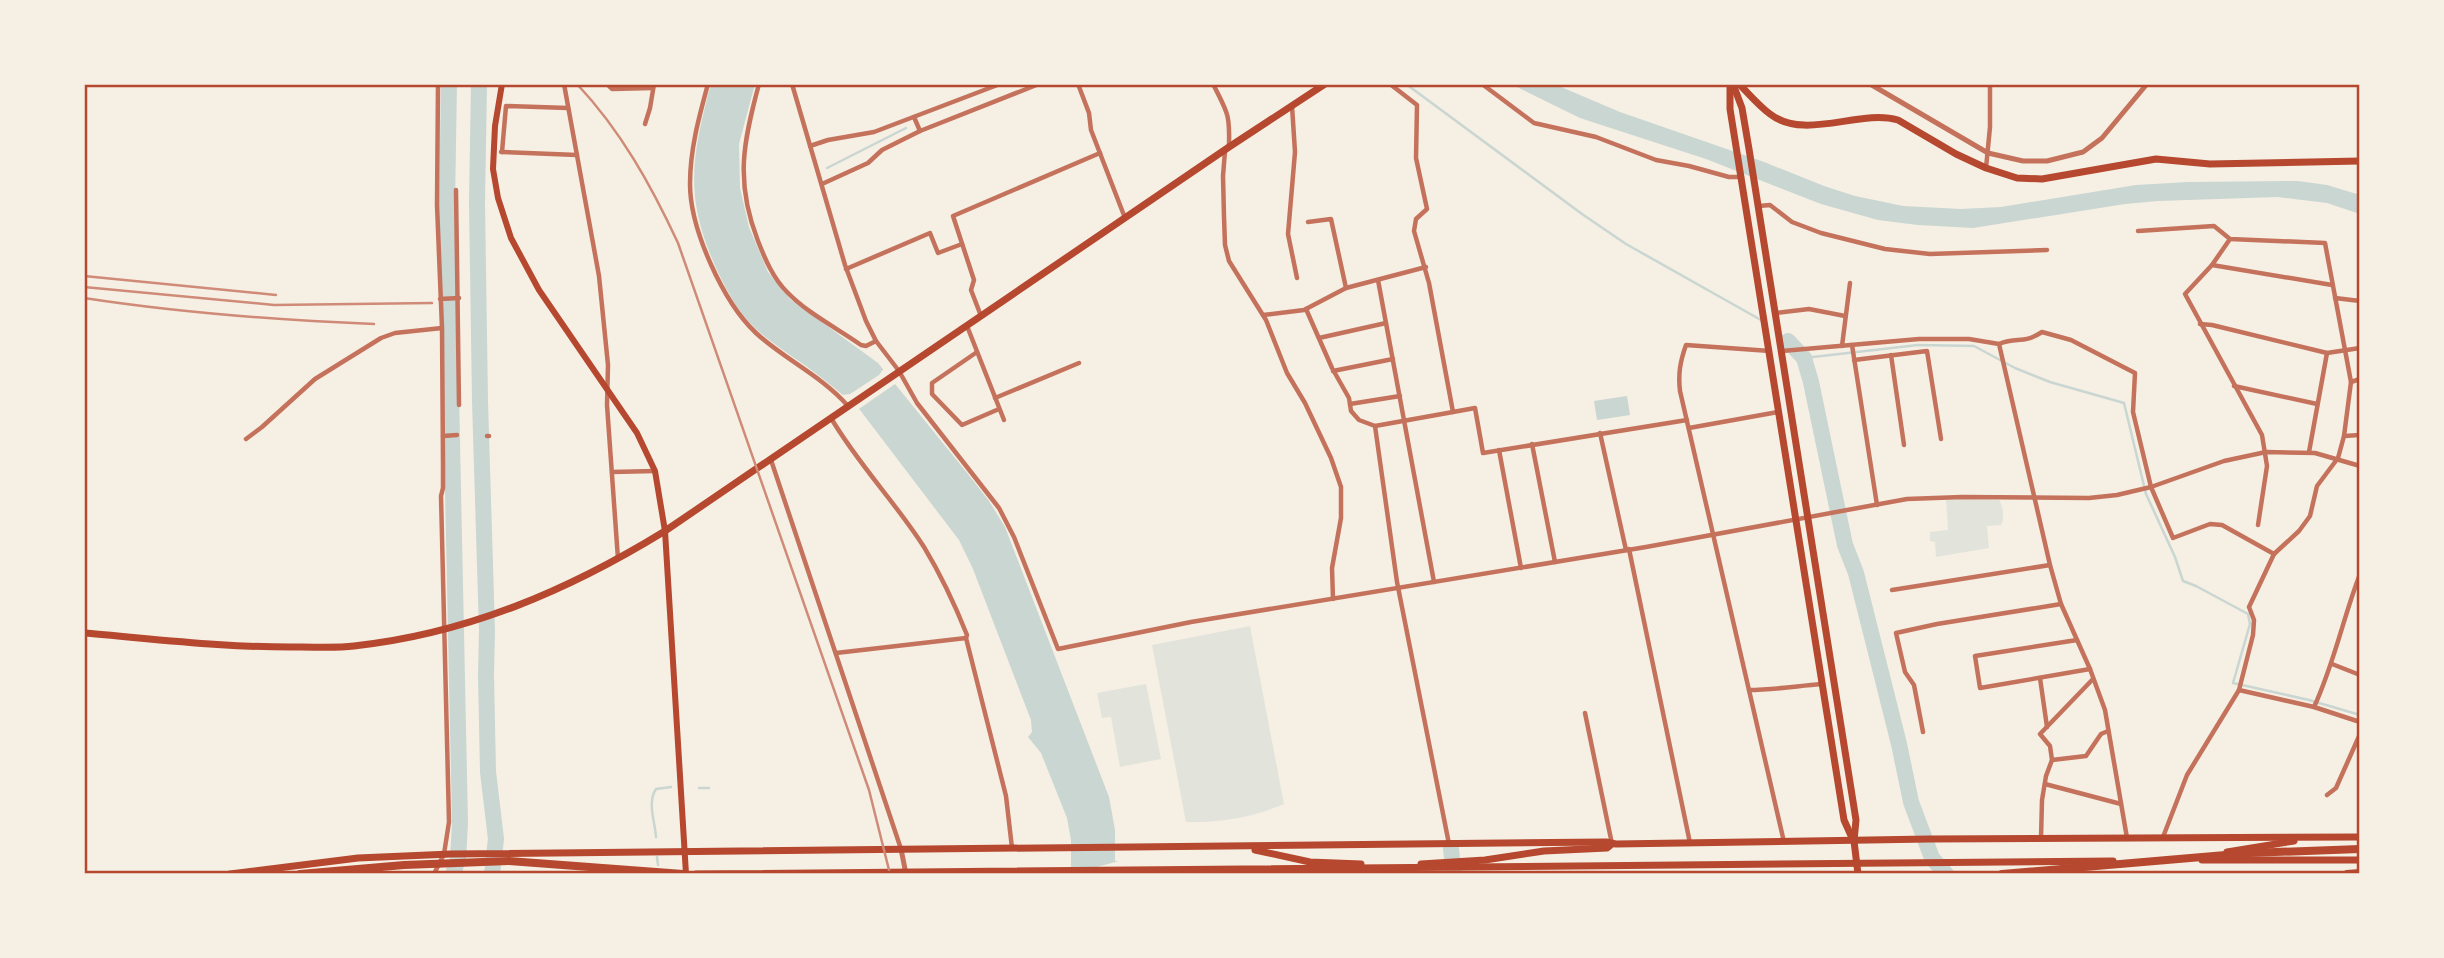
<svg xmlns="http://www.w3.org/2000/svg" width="2444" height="958" viewBox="0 0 2444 958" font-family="'DM Sans',sans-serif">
  <rect width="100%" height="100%" fill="#f6efe4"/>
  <g fill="#e2e4dc">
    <path d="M1946 499 1999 500C2003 505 2005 519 2001 525L1987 526 1989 548 1936 557 1935 542 1930 541V532L1948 530Z"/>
    <path d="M1250 626 1284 804C1253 817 1220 823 1186 822L1152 645Z"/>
    <path d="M1146 684 1161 759 1120 767 1111 717 1102 718 1097 693Z"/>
  </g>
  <g fill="#c9d6d2">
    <path d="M711 84H755L739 144 740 188 749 227 768 272 790 299 878 363 968 474 989 501 1005 527 1109 797 1115 830V861H1119L1071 874V840L1067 818 1041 753 1028 737 1032 732 1031 720 973 569 959 540 860 410C842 394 825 380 806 366 789 354 770 342 755 328 738 312 727 291 717 270 684 198 691 158 711 84Z"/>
    <path d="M1511 84H1554L1620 112 1764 162 1824 186 1855 196 1903 206 1961 209 2001 207 2136 185 2188 182 2298 181 2327 185 2360 195V214L2327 203 2277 197 2158 201 2125 204 1973 228 1918 225 1878 220 1821 204 1706 159 1580 118Z"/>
    <path d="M1627 396 1630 415 1597 420 1594 401Z"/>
  </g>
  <path fill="#f6efe4" d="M884 368 898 382 856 411 842 395 850 394 879 375Z"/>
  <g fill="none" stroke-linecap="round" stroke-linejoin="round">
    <g stroke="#c9d6d2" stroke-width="2.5">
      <path d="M1406 84 1582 214 1626 244 1761 320"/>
      <path d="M827 168 906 128"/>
      <path d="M1780 335 1788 341"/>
      <path d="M1804 358 1918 345 1974 346 2015 368 2050 382 2124 403 2146 494 2175 557 2183 581 2196 586 2248 614 2250 624 2233 683 2309 700 2360 715"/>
      <path d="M699 788H709"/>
      <path d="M656 837C655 822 647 802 656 789L671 787"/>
      <path d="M657 857 658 865"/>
    </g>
    <g stroke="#c9d6d2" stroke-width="16">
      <path d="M449 84 447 203 460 823 458 859 453 874"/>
      <path d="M479 84 477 202 480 401 487 631 486 675 488 772 496 839 492 874"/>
      <path d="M1788 341 1804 358 1811 382 1845 545 1856 573 1899 744 1911 802 1932 858 1946 874"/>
      <path d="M1451 848 1452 859"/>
      <path d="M1454 872 1455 874"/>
    </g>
    <g stroke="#c5725c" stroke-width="4.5">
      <path d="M564 84 599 276 608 365 607 405 618 559"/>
      <path d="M607 84 612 89 653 88"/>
      <path d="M708 84C699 117 690 149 690 184 690 229 723 302 756 333 784 359 822 376 848 406"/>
      <path d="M759 84C743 143 735 182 758 241 765 259 773 278 787 292 807 313 837 328 861 345L866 346 876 341"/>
      <path d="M792 84 845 265 866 321 876 341 899 371 917 403 999 508 1014 537 1058 649 1191 622 1646 547 1907 499 1962 497 2089 498 2117 495 2151 487 2224 461 2266 452 2315 453 2360 466"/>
      <path d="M1078 84 1089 113 1091 130 1125 218"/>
      <path d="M1213 84C1227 112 1230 113 1229 146"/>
      <path d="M1390 84 1417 105 1416 158 1427 209 1416 219 1414 231 1429 283 1453 412 1475 408 1483 453 1687 420"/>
      <path d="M1482 84 1534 123 1596 137 1656 160 1689 166 1729 177H1742"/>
      <path d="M1292 106 1295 152 1288 234 1297 278"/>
      <path d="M914 117 920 131"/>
      <path d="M645 124 650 108 654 84"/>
      <path d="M810 146 828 140 874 132 1000 84"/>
      <path d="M1225 151 1223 176 1224 217 1225 245 1229 261 1266 320 1287 373 1305 403 1331 458 1341 487V518L1332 568 1333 599"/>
      <path d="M501 152 577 155"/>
      <path d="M502 152 506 106 568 108"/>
      <path d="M1986 168 1990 127V84"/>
      <path d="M822 184 868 163 882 150 920 131 1039 84"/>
      <path d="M456 190 459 405"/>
      <path d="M1759 206 1770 205 1792 222 1821 233 1885 249 1930 254 2047 250"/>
      <path d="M1308 222 1331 219 1346 288"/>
      <path d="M2212 265 2230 239"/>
      <path d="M846 269 930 233 938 253 962 244"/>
      <path d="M1378 280 1434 582"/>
      <path d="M2335 298 2360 301"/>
      <path d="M440 299 459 298"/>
      <path d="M1306 309 1332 368 1349 398 1351 411 1359 420 1375 426 1453 412"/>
      <path d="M1776 313 1809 309 1845 316"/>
      <path d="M1263 315 1304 310 1346 288 1426 267"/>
      <path d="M981 316 971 290 974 280 953 216 1100 153"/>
      <path d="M2200 324 2212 325 2327 353 2360 348"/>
      <path d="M967 326 1004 420"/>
      <path d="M1319 338 1386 323"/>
      <path d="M1999 344C2018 336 2022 345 2042 332L2071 340 2135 373 2133 412 2151 487 2173 538 2210 524 2222 525 2274 554 2299 531 2310 516 2317 486 2338 458 2344 436 2351 382 2325 243 2230 239 2214 226 2138 231"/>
      <path d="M1852 345 1877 505"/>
      <path d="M1842 346 1850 283"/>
      <path d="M1770 351 1686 345C1680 362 1678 374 1680 391L1784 842"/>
      <path d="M1782 351 1919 339H1969L1999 344 2050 565 2061 604 2090 669 2105 710 2127 838"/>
      <path d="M977 352 932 383V394L962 425 999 409"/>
      <path d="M1891 355 1904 445"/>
      <path d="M1854 360 1927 351 1941 439"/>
      <path d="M1333 371 1393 359"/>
      <path d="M2351 382 2360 379"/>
      <path d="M2234 386 2317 404"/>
      <path d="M995 398 1079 363"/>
      <path d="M1350 404 1400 396"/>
      <path d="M831 418C858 464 896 503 924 547 941 575 955 605 967 635L966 638 1006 796 1012 848"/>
      <path d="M1375 426 1397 582 1449 844"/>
      <path d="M1689 428 1778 412"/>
      <path d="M1600 433 1626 550"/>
      <path d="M443 436 457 435"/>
      <path d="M487 436H489"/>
      <path d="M2344 436 2360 435"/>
      <path d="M246 439 262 427 315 379 381 338 395 333 442 328"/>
      <path d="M1532 444 1555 562"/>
      <path d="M1499 450 1521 568"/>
      <path d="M2309 452 2327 353"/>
      <path d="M771 460 901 849"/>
      <path d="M612 472 655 471"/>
      <path d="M2258 525 2267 466 2262 435 2185 294 2212 265 2332 285"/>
      <path d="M1629 549 1690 843"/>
      <path d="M1892 590 2050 565"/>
      <path d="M2077 640 1975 656 1980 688 2090 669"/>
      <path d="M836 653 966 638"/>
      <path d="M2332 664 2360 675"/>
      <path d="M2040 678 2047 727"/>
      <path d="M1749 690C1773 690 1797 686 1821 684"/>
      <path d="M2239 690 2314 707 2360 722"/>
      <path d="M2314 707C2334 664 2343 618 2360 574"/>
      <path d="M1585 713 1612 844"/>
      <path d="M1923 732 1914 685 1905 672 1896 633 1937 624 2061 604"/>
      <path d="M2052 760 2086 756 2101 734 2108 731"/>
      <path d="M2045 784 2121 804"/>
      <path d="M2327 795 2336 788 2360 734"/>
      <path d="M2163 837 2187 775 2239 690 2253 635 2254 620 2249 607 2274 554"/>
      <path d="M2041 838 2042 800 2046 776 2052 760 2050 746 2040 734 2093 679"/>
      <path d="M434 874 444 854 449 822 441 496 443 488V463L442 328 437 205 438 84"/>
    </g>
    <g stroke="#c5725c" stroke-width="5">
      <path d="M1870 84 1988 153 2023 161H2047L2083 152 2102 138 2147 84"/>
      <path d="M901 849 906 874"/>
    </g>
    <path stroke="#b5482f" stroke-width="6" d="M502 84 495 126 493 169 498 198 511 238 539 290 637 433 655 471 665 531 686 874"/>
    <g stroke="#b5482f" stroke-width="7">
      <path d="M1730 84V109L1844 820 1853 840"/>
      <path d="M1733 84 1742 108 1749 149 1856 820 1854 841 1858 874"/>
      <path d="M1739 84C1749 94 1759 106 1770 114 1805 141 1859 109 1898 120L1956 154 1986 168 2017 178 2042 179 2156 159 2210 164 2360 161"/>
      <path d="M84 633C156 639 229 648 301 647 319 647 337 648 354 646 467 634 569 590 665 531L1229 147 1325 84"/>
      <path d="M1255 850 1310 862 1361 864"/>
      <path d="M2227 852 2294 841"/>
      <path d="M2202 860H2360"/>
      <path d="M1421 864 1485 860 1544 851 1607 848 1612 844"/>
      <path d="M230 874 358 858 451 854 1606 842 1616 844 1929 839 2360 837"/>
      <path d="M696 874 2113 861"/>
    </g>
    <g stroke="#b5482f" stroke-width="8">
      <path d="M300 874 404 865 509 861 683 874"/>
      <path d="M2002 874 2249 853 2360 849"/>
      <path d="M2347 874 2360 873"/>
    </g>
    <g stroke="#cf8b77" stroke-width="2.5">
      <path d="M577 84C621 131 651 185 678 243L869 790 890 874"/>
      <path d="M84 276 276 295"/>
      <path d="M84 287 274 305 432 303"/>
      <path d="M84 298C182 313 274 320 374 324"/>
    </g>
  </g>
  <rect width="2444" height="958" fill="none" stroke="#f6efe4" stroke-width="172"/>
  <rect x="86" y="86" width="2272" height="786" fill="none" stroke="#b5482f" stroke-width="2.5"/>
</svg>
